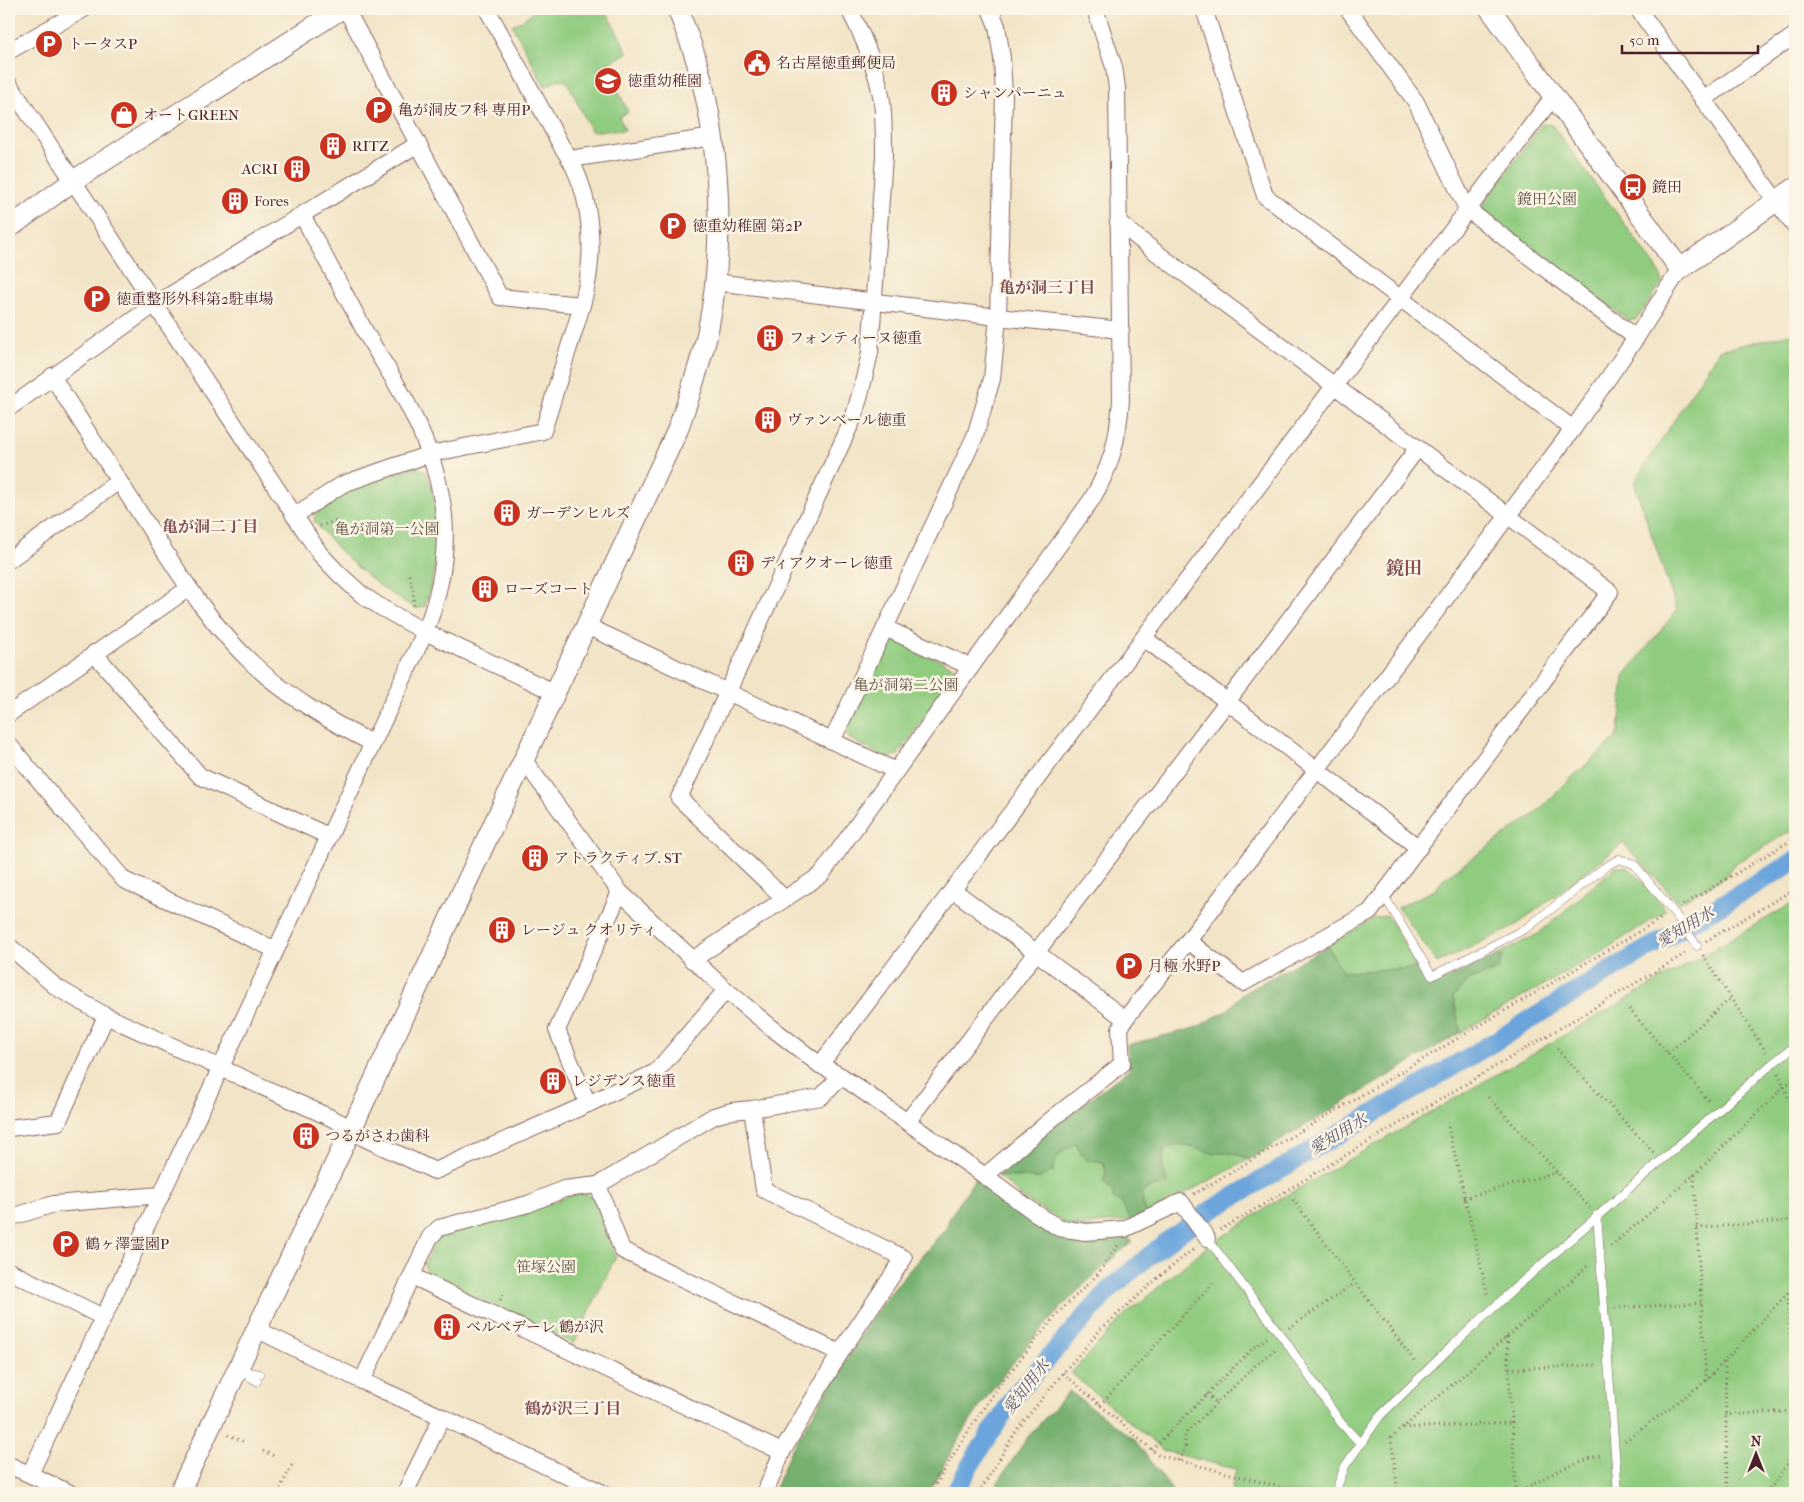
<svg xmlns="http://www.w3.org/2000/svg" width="1804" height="1502" viewBox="0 0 1804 1502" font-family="'IM FELL French Canon','Noto Serif JP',serif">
  <rect width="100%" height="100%" fill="#fcf5e5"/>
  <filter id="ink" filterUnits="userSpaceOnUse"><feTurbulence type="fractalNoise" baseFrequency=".02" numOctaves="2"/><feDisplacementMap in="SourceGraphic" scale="10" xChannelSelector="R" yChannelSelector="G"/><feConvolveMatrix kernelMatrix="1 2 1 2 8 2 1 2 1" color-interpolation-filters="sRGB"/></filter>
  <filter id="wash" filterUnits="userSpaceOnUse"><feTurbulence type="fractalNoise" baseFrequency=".0096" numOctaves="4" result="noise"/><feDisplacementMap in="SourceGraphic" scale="20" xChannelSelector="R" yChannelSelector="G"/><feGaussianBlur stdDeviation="1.12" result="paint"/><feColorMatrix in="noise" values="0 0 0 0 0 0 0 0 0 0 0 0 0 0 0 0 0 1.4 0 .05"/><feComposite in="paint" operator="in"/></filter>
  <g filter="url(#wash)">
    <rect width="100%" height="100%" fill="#f2e4c6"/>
    <g fill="#90cc80" stroke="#6d7656">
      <path d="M535 9H605L628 53 598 68 603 75 609 72 628 112 619 117 625 130 591 131 568 83 564 80 559 79 545 87 512 25C522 21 528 17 535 9Z"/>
      <path d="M1542 124 1552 125 1656 267 1661 277 1662 283 1637 319 1629 321 1484 211 1483 204Z"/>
      <path d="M1795 333V829L1734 864 1725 877 1679 903 1623 843 1514 927 1437 963 1398 907 1435 890 1444 878 1535 814 1570 779 1616 738 1619 731 1624 676 1677 610 1634 483 1719 350Z"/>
      <path d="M416 466 426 472C444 511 439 566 425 606L417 609C376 587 343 558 314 521L316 512 348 490Z"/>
      <path d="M895 639 954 667 956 674 898 755 887 758 850 739 845 731 888 640Z"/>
      <path d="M1623 866C1637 870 1657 899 1666 911L1591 958 1461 1032 1453 997 1469 980 1498 970 1503 956 1491 958 1538 934 1614 868Z"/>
      <path d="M1795 902V1493H1231L1236 1469 1164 1451 1071 1373 1125 1315 1204 1249 1272 1204Z"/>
      <path d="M1387 915 1418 968 1342 972 1328 946 1373 919Z"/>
      <path d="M1076 1143 1084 1159 1103 1162 1106 1171 1104 1182 1120 1200 1131 1220 1091 1225H1069L1027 1201 998 1176 1039 1178 1053 1171C1053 1158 1065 1148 1076 1143Z"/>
      <path d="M1179 1144 1213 1153H1232L1250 1159 1146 1214 1141 1193 1151 1187 1167 1184 1163 1169 1164 1149Z"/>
      <path d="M585 1193 594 1198 616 1256 574 1344 427 1275 424 1265 436 1239 445 1234 533 1210 569 1196Z"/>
    </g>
    <g fill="#74b06e" stroke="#5f684c">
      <path d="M1328 946 1342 972 1418 968 1427 984 1431 985 1491 958 1503 956 1498 970 1469 980 1453 997 1461 1032 1250 1159 1232 1153H1213L1179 1144 1164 1149 1163 1169 1167 1184 1151 1187 1141 1193 1146 1214 1131 1220 1120 1201 1113 1199V1191L1104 1182 1106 1171 1103 1162 1084 1159 1076 1143C1065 1148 1053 1158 1054 1171L1039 1178 998 1176 1051 1128 1130 1069 1127 1045 1195 1028 1228 1010 1242 994Z"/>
      <path d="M975 1179 1026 1216 1127 1235 1132 1242C1051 1309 975 1399 929 1493H773L790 1452 855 1345 876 1312 900 1281 946 1228 950 1217Z"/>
      <path d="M1069 1391 1134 1439 1174 1493H991L1027 1438Z"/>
    </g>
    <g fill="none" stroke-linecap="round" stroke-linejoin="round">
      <path stroke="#6ca5db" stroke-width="19" d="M955 1493 969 1467 1015 1395 1112 1287 1166 1242 1213 1209 1484 1048 1618 966 1795 861"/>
    </g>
  </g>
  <g filter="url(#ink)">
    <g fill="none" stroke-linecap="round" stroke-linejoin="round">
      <g stroke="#856461" stroke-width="9">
        <g id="service">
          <path d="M1383 894 1432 976 1527 928 1605 867 1619 859 1634 864 1675 914 1697 946"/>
          <path d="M1597 1215 1618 1493"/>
          <path d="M1207 1238 1286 1342 1341 1423 1361 1444"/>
          <path d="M239 1370 260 1374"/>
          <path d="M243 1373 257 1381"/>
          <path d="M1335 1493 1345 1466 1380 1416 1452 1346 1515 1288 1773 1063 1795 1046"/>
        </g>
      </g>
      <g stroke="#856461" stroke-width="18">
        <g id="minor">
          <path d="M346 9 500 297 582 305"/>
          <path d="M1204 9 1265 196 1573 429"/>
          <path d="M1348 9 1416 102 1467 209 1636 338"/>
          <path d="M1638 9 1795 227"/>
          <path d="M9 51 84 9"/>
          <path d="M9 84 320 554 339 574 361 594 382 608 425 632 554 692"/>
          <path d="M1703 100 1795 35"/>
          <path d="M570 159 713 137"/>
          <path d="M1118 222 1153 250 1610 592 1370 912 1243 983 1188 941"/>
          <path d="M715 282 998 317 1121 330"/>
          <path d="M52 376C87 431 121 485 156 538 185 583 214 628 253 664 288 697 329 721 372 743"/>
          <path d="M9 408 154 305 418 144"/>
          <path d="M294 516 343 484 430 454 543 431C552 403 560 375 569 347 575 328 582 308 586 289 596 242 590 186 562 147L487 9"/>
          <path d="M9 560 119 481"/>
          <path d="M587 626 896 771"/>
          <path d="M885 628 971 667"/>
          <path d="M1144 638 1419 848"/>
          <path d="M94 653 200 776 328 836"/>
          <path d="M9 714 189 588"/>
          <path d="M832 741 975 436 992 379 998 317 1004 96 1002 58 997 26 990 9"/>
          <path d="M9 745 124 880 276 950"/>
          <path d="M523 759 620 892 726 990 772 1028 820 1065 841 1076 985 1176 1034 1212 1059 1228 1086 1232 1124 1229 1181 1202 1207 1238"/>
          <path d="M953 890 1125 1019 1188 941 1573 429 1636 338 1680 269"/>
          <path d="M785 899 679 798 853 419 861 391 870 353 884 156C884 137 884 119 882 101 877 68 864 38 849 9"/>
          <path d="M9 946 56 987 106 1016 329 1117 352 1128 364 1138 435 1171 588 1104 656 1072 726 990"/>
          <path d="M692 960 821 875 1092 499C1112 465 1118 439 1121 400L1117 88 1114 67 1095 9"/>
          <path d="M820 1065 1553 97"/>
          <path d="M588 1104 557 1030 620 892"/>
          <path d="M752 1109 764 1190 904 1258 840 1353 782 1452 765 1493"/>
          <path d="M907 1122 1227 702 1417 449"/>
          <path d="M9 1128 58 1122 106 1016"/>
          <path d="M985 1176 1053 1118 1122 1064 1120 1029 1125 1019"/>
          <path d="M598 1185 622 1250 840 1353"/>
          <path d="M9 1218 54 1204 161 1195 425 632C456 553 450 489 412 413 399 386 382 361 367 335 345 295 324 255 302 215"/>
          <path d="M9 1271 103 1317"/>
          <path d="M412 1276 782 1452"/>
          <path d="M256 1329 362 1381 442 1417 603 1493"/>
          <path d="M362 1381 430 1237 439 1228 528 1204 564 1189 598 1185 714 1116 732 1111 752 1109 821 1097 841 1076"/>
          <path d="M9 1465 70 1493"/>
          <path d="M30 1474 161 1195"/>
          <path d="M405 1493 442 1417"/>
        </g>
      </g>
      <g stroke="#856461" stroke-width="22">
        <g id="tertiary">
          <path d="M1490 9 1680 269 1795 188"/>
          <path d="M9 228 73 181 341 9"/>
          <path d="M179 1493 352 1128 678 429C689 396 701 364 708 330 725 247 721 144 697 63 692 44 684 27 678 9"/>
        </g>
      </g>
      <g stroke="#856461" stroke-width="3" stroke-dasharray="1 4" stroke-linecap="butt">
        <path d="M320 526 339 520"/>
        <path d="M409 575 413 590 414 607"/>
        <path d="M1683 905 1795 838"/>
        <path d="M1706 941 1795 889"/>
        <path d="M1703 955 1766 1052"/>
        <path d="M1629 1009 1711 1103"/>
        <path d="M1557 1049 1654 1153"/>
        <path d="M1668 1053 1731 998"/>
        <path d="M1778 1073 1795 1113"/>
        <path d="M1488 1097 1590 1208"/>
        <path d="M1447 1122 1488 1297"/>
        <path d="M1694 1175 1706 1381"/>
        <path d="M1194 1194 1662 918"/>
        <path d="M1464 1198 1558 1172"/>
        <path d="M1293 1200 1416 1363"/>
        <path d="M1697 1228 1795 1220"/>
        <path d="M1220 1230 1688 952"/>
        <path d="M1611 1246 1694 1175 1784 1087 1795 1078"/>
        <path d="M1788 1294 1795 1429"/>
        <path d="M500 1300 504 1292"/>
        <path d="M1615 1308 1702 1303"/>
        <path d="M1790 1320H1795"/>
        <path d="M1289 1328 1355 1283"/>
        <path d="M1507 1337 1516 1493"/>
        <path d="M1725 1362 1727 1493"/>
        <path d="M1509 1369 1596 1365"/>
        <path d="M1063 1373 1158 1455 1303 1493"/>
        <path d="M1207 1394 1217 1403"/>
        <path d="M1100 1405 1215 1281"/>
        <path d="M1725 1415 1794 1411"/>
        <path d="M1403 1428 1512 1423"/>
        <path d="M228 1435 246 1443"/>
        <path d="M1625 1441 1706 1381 1795 1285"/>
        <path d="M1152 1450 1253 1348 1268 1337"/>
        <path d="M263 1451 276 1457"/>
        <path d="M1180 1461 1185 1446V1434L1259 1362 1277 1348"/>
        <path d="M278 1493 292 1465 290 1464"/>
        <path d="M931 1493 958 1447 997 1388 1058 1313 1098 1274 1118 1245"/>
        <path d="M979 1493 1016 1431 1063 1373 1101 1329 1160 1276 1195 1248"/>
        <path d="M1398 1493 1391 1438 1589 1265"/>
        <path d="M1517 1493 1557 1471 1602 1454"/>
        <path d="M1655 1493 1726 1490"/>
        <path d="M1766 1493 1774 1484 1795 1453"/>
      </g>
      <use href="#service" stroke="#fff" stroke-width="8"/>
      <use href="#minor" stroke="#fff" stroke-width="16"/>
      <use href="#tertiary" stroke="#fff" stroke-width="20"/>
    </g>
  </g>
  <defs>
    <g id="parking-disc" transform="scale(1.4375)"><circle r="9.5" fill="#c8321e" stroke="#fcf5e5"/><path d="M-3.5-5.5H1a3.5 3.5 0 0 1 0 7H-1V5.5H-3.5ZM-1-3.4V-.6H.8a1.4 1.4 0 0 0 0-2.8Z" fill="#fff"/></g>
    <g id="civic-disc" transform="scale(1.4375)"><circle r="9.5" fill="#c8321e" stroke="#fcf5e5"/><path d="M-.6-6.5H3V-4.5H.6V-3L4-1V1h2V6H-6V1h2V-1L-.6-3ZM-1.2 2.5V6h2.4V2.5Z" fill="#fff"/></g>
    <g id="school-disc" transform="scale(1.4375)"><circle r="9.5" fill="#c8321e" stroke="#fcf5e5"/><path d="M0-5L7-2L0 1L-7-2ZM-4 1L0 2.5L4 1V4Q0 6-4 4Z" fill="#fff"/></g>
    <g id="building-disc" transform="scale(1.4375)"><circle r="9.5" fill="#c8321e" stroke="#fcf5e5"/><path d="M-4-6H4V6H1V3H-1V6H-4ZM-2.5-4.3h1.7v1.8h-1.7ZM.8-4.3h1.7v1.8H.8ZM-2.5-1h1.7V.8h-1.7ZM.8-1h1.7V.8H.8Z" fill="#fff"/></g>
    <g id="shop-disc" transform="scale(1.4375)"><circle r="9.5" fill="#c8321e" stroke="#fcf5e5"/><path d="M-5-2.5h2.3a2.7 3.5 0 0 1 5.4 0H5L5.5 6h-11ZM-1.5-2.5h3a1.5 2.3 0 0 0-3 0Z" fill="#fff"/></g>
    <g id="bus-disc" transform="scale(1.4375)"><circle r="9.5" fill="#c8321e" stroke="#fcf5e5"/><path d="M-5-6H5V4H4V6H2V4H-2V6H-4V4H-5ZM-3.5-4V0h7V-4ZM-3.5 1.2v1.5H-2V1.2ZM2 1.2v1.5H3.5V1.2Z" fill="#fff"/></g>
  </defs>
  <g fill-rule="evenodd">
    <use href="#parking-disc" x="49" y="44"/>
    <use href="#civic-disc" x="757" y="63"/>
    <use href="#school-disc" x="608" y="81"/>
    <use href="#building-disc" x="944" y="93"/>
    <use href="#parking-disc" x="379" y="110"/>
    <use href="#shop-disc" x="124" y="115"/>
    <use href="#building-disc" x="333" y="146"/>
    <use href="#building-disc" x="297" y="169"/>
    <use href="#bus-disc" x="1633" y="187"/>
    <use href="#building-disc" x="235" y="201"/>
    <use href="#parking-disc" x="673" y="226"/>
    <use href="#parking-disc" x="97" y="299"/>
    <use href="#building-disc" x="770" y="338"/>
    <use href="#building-disc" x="768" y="420"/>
    <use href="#building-disc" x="507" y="513"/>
    <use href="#building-disc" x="741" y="563"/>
    <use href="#building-disc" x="485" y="589"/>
    <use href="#building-disc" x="535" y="858"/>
    <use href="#building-disc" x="502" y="930"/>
    <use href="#parking-disc" x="1129" y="966"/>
    <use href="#building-disc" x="553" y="1081"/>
    <use href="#building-disc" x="306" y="1136"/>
    <use href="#parking-disc" x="66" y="1244"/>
    <use href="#building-disc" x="447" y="1327"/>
  </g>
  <g text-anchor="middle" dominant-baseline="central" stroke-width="5" stroke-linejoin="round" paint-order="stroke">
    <g font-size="15" fill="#4a1f2b" stroke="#fcf5e5" text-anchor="start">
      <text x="68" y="44">トータスP</text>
      <text x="776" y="63">名古屋徳重郵便局</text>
      <text x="627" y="81">徳重幼稚園</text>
      <text x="963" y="93">シャンパーニュ</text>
      <text x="398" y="110">亀が洞皮フ科 専用P</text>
      <text x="143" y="115">オートGREEN</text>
      <text x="352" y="146">RITZ</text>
      <text x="278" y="169" text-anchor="end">ACRI</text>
      <text x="1652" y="187">鏡田</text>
      <text x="254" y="201">Fores</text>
      <text x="692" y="226">徳重幼稚園 第2P</text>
      <text x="116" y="299">徳重整形外科第2駐車場</text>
      <text x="789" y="338">フォンティーヌ徳重</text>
      <text x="787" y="420">ヴァンベール徳重</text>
      <text x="526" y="513">ガーデンヒルズ</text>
      <text x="760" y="563">ディアクオーレ徳重</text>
      <text x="504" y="589">ローズコート</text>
      <text x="554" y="858">アトラクティブ. ST</text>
      <text x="521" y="930">レージュ クオリティ</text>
      <text x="1148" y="966">月極 水野P</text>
      <text x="572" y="1081">レジデンス徳重</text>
      <text x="325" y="1136">つるがさわ歯科</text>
      <text x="85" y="1244">鶴ヶ澤霊園P</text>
      <text x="466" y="1327">ベルベデーレ 鶴が沢</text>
    </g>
    <g font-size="15" fill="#5f5344" stroke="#fcf5e5">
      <text x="1547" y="199">鏡田公園</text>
      <text x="387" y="529">亀が洞第一公園</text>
      <text x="906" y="685">亀が洞第二公園</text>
      <text x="546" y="1267">笹塚公園</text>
    </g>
    <g font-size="16" font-weight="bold" fill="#814d52" stroke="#fcf5e5">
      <text x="1047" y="287">亀が洞三丁目</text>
      <text x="210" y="526">亀が洞二丁目</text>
      <text x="573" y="1408">鶴が沢三丁目</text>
    </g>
    <g font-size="16" font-style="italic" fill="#585571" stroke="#fcf5e5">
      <text transform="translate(1685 927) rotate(-31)">愛知用水</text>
      <text transform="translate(1338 1134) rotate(-31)">愛知用水</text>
      <text transform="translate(1026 1387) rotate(-52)">愛知用水</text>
    </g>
    <g font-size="18" font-weight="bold" fill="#814d52" stroke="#fcf5e5">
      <text x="1404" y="568">鏡田</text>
    </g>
  </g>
  <rect width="1804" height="1502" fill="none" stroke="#fcf5e5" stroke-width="30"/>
  <g transform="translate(1756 1454)" stroke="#fcf5e5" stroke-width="4" paint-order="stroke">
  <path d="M0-4L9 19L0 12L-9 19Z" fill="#4a1f2b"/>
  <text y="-8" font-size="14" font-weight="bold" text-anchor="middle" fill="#4a1f2b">N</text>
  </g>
  <path d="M1622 45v8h136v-8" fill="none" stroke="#4a1f2b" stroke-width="2.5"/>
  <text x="1629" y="45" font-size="15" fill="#4a1f2b" stroke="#fcf5e5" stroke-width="4" paint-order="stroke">50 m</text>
</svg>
